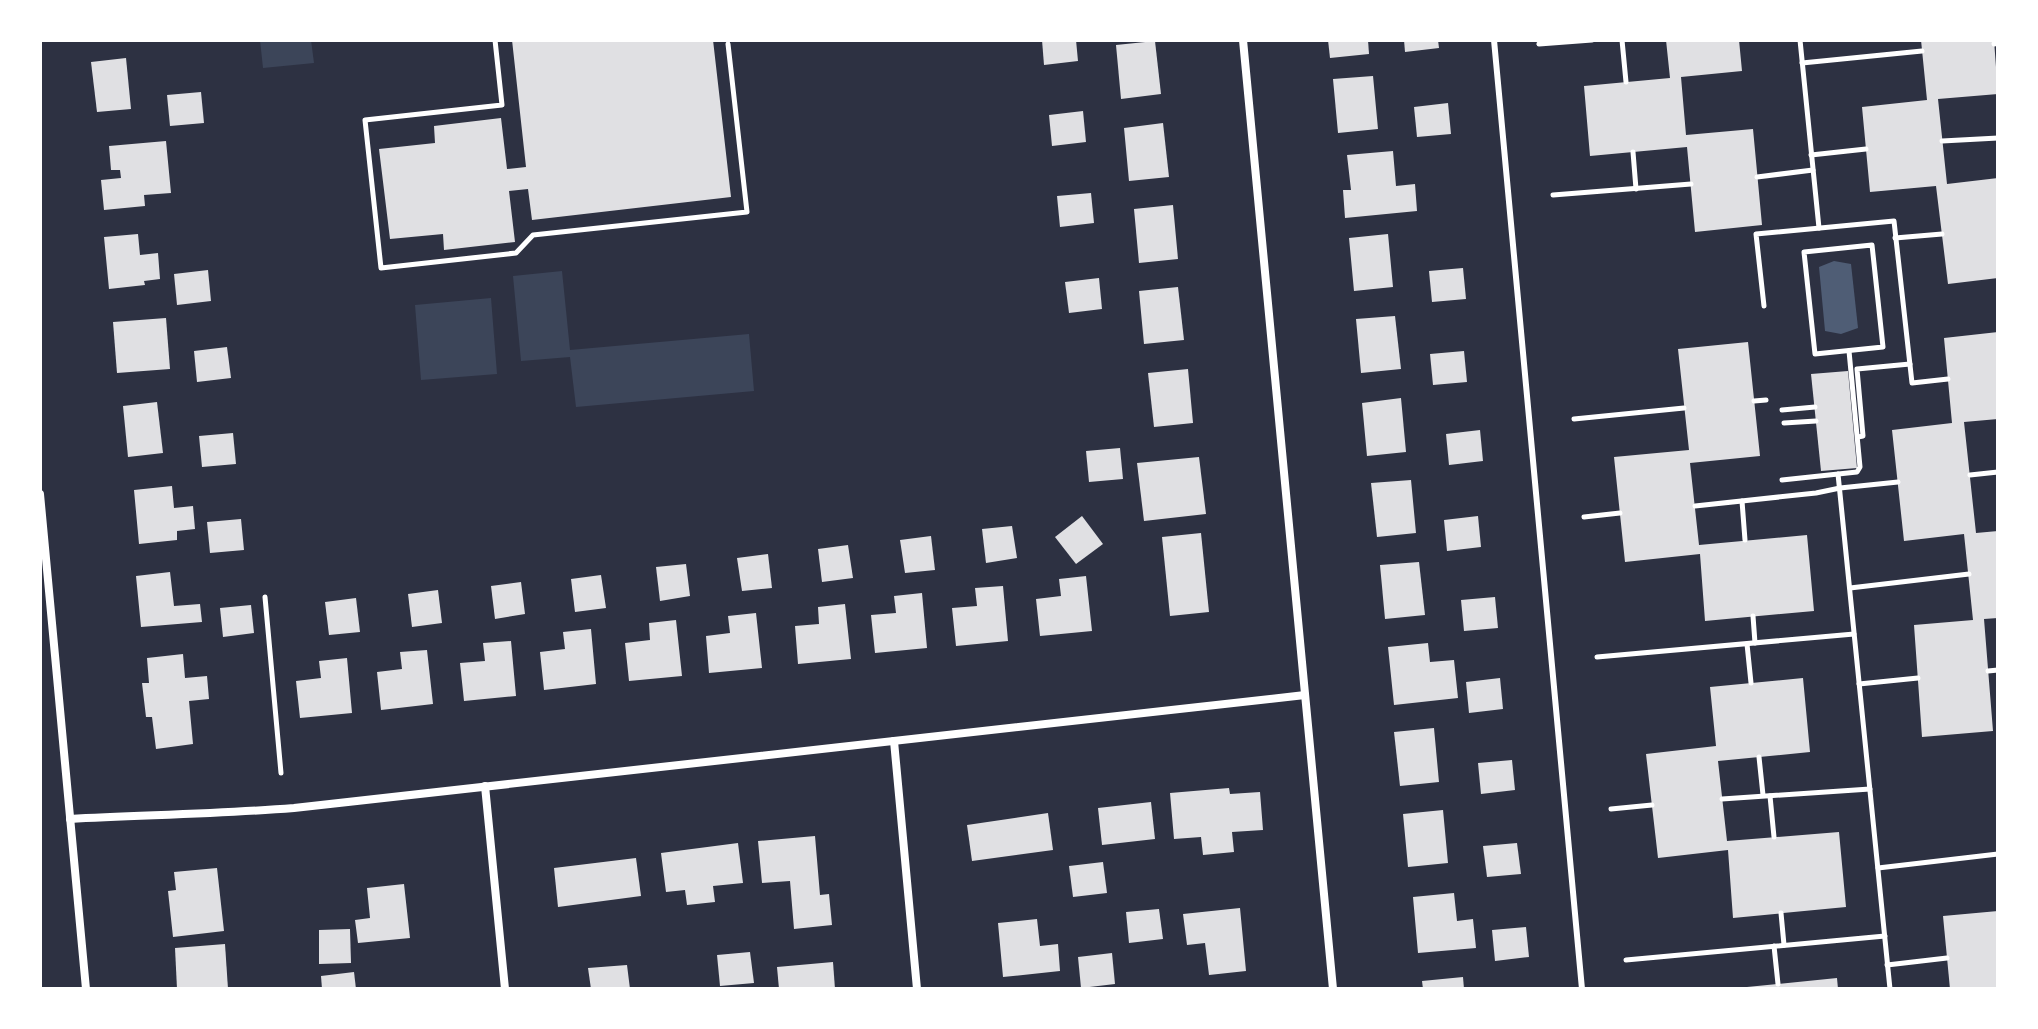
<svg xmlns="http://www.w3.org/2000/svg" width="2038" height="1029" viewBox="0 0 2038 1029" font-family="'Golos Text',sans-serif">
  <rect width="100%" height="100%" fill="#2d3142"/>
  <g fill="#3c4559">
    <path d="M260 40H311L314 63 263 68Z"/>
    <path d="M562 271 570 350 749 334 754 391 576 407 570 357 521 361 513 276Z"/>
    <path d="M491 298 497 374 421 380 415 305Z"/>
  </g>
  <path fill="#4f5d75" d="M1834 261 1851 264 1858 328 1841 334 1825 331 1819 267Z"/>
  <g fill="#e0e0e3">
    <path d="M512 40H713L731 197 532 220 528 189 509 191 515 242 444 250 443 234 390 239 379 149 435 143 434 126 501 118 507 169 526 167Z"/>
    <path d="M1042 40H1076L1078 61 1044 65Z"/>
    <path d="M1328 40H1368L1369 54 1330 58Z"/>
    <path d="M1404 40H1438L1439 48 1405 52Z"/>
    <path d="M1666 40H1739L1742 71 1681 77 1686 135 1753 129 1762 225 1695 232 1687 147 1590 156 1584 86 1670 78Z"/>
    <path d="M1921 40H1994L1998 94 1938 99 1947 184 1998 178V278L1948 284 1936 186 1870 192 1862 107 1927 100Z"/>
    <path d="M1155 41 1161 94 1121 99 1116 45Z"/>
    <path d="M126 58 131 109 97 112 91 62Z"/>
    <path d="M1373 76 1378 129 1338 133 1333 79Z"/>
    <path d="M201 92 204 123 170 126 167 95Z"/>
    <path d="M1448 103 1451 134 1417 137 1414 107Z"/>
    <path d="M1083 111 1086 142 1052 146 1049 115Z"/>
    <path d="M1163 123 1169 177 1129 181 1124 128Z"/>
    <path d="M166 141 171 193 144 195 145 206 104 210 101 180 121 178 120 170H111L109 146Z"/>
    <path d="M1393 151 1396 186 1415 184 1417 211 1345 218 1343 190H1351L1347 155Z"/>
    <path d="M1091 193 1094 223 1060 227 1057 196Z"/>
    <path d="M1173 205 1178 259 1139 263 1134 209Z"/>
    <path d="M138 234 140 255 158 253 160 279 144 281 145 285 109 289 104 237Z"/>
    <path d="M1388 234 1393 287 1354 291 1349 238Z"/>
    <path d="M1463 268 1466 299 1432 302 1429 271Z"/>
    <path d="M208 270 211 301 177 305 174 274Z"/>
    <path d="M1099 278 1102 309 1069 313 1065 282Z"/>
    <path d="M1178 287 1184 340 1144 344 1139 291Z"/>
    <path d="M1395 316 1401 369 1361 373 1356 319Z"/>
    <path d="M166 318 170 369 117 373 113 322Z"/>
    <path d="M1998 332V419L1964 422 1976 533 1998 531V618L1984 619 1993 731 1922 737 1914 625 1973 620 1964 534 1904 541 1892 430 1952 423 1944 338Z"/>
    <path d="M1748 342 1760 456 1690 463 1699 545 1807 535 1814 611 1705 621 1700 554 1625 562 1614 457 1689 450 1678 349Z"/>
    <path d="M227 347 231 378 197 382 194 351Z"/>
    <path d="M1464 351 1467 382 1433 385 1430 354Z"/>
    <path d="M1188 369 1193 423 1154 427 1148 373Z"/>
    <path d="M1848 371 1857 468 1821 471 1811 374Z"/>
    <path d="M1401 398 1406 452 1367 456 1362 403Z"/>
    <path d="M157 402 163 453 128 457 123 406Z"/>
    <path d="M1480 430 1483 461 1449 465 1446 434Z"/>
    <path d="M233 433 236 464 202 467 199 436Z"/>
    <path d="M1120 448 1123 479 1089 482 1086 451Z"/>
    <path d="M1199 457 1206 514 1144 521 1137 463Z"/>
    <path d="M1411 480 1416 533 1377 537 1371 483Z"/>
    <path d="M172 486 174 508 193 506 195 529 177 531V540L139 544 134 490Z"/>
    <path d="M1082 516 1103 544 1076 564 1055 537Z"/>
    <path d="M1478 516 1481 547 1447 551 1444 520Z"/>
    <path d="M241 519 244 550 210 553 207 522Z"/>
    <path d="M1012 526 1017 558 986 563 982 529Z"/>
    <path d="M1201 533 1209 612 1170 616 1162 537Z"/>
    <path d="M931 536 935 570 905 573 900 540Z"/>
    <path d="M848 545 853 578 822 582 818 549Z"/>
    <path d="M768 554 772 588 742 591 737 558Z"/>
    <path d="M1419 562 1425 615 1385 619 1380 565Z"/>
    <path d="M686 564 690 596 660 601 656 567Z"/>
    <path d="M170 572 174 606 200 604 202 622 141 627 136 576Z"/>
    <path d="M601 575 606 608 575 612 571 579Z"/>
    <path d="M1086 576 1092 631 1040 636 1036 599 1061 596 1059 579Z"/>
    <path d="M521 582 525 614 495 619 491 586Z"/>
    <path d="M1003 586 1008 641 956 646 952 608 977 606 975 588Z"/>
    <path d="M438 590 442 623 412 627 408 594Z"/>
    <path d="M922 593 927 648 875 653 871 615 896 613 894 596Z"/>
    <path d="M1495 597 1498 628 1464 631 1461 600Z"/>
    <path d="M356 598 360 632 329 635 325 602Z"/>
    <path d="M845 604 851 659 798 664 795 626 819 624 818 607Z"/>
    <path d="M251 605 254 633 223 637 220 608Z"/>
    <path d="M756 613 762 668 709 673 706 636 730 633 728 616Z"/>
    <path d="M676 620 682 676 629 681 625 643 650 640 649 623Z"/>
    <path d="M591 629 596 684 544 690 540 652 565 649 563 632Z"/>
    <path d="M511 641 516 696 464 701 460 663 485 661 483 643Z"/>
    <path d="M1428 643 1430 662 1454 660 1458 698 1394 705 1388 647Z"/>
    <path d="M427 650 433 704 381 710 377 672 402 669 400 652Z"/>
    <path d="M183 654 185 678 207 676 209 699 189 701 193 744 156 749 152 717H146L142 683H149L147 658Z"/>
    <path d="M347 658 352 713 300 718 296 681 321 678 319 661Z"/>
    <path d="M1500 678 1503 709 1469 713 1466 682Z"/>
    <path d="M1803 678 1810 752 1718 761 1727 841 1839 832 1846 907 1733 918 1728 850 1658 858 1646 754 1716 746 1710 687Z"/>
    <path d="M1434 728 1439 782 1400 786 1394 732Z"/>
    <path d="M1512 760 1515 790 1481 794 1478 763Z"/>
    <path d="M1229 788 1230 794 1260 792 1263 830 1232 832 1234 852 1203 855 1201 837 1174 839 1170 793Z"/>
    <path d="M1151 802 1155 839 1102 845 1098 808Z"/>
    <path d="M1443 810 1448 863 1408 867 1403 814Z"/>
    <path d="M1048 813 1053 850 972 861 967 825Z"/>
    <path d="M815 836 820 895 829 894 832 925 794 929 790 881 762 883 758 841Z"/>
    <path d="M738 843 743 883 713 886 715 902 687 905 685 890 666 892 661 853Z"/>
    <path d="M1517 843 1521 874 1487 877 1483 846Z"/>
    <path d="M636 858 641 896 558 907 554 868Z"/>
    <path d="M1103 862 1107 893 1073 897 1069 866Z"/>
    <path d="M217 868 224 931 173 937 168 891 176 890 174 872Z"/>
    <path d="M404 884 410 938 358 943 355 920 370 918 367 888Z"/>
    <path d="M1454 893 1457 921 1473 919 1476 948 1418 953 1413 897Z"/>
    <path d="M1240 908 1246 971 1209 975 1205 943 1187 945 1183 914Z"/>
    <path d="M1159 909 1163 939 1129 943 1126 912Z"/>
    <path d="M1998 911V989H1950L1943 916Z"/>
    <path d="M1037 919 1040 946 1058 944 1060 971 1003 977 998 923Z"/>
    <path d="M1526 927 1529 957 1495 961 1492 930Z"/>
    <path d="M350 929 351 963 319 964V930Z"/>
    <path d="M225 944 228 989H177L175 948Z"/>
    <path d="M750 952 754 983 720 986 717 955Z"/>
    <path d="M1112 953 1115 984 1081 988 1078 957Z"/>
    <path d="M833 962 835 989H779L777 967Z"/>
    <path d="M627 965 630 989H591L588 968Z"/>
    <path d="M354 972 356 989H322L321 976Z"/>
    <path d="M1463 977 1464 989H1423L1422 981Z"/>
    <path d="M1837 978 1838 989H1747V987Z"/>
  </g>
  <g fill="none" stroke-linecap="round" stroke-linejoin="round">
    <g stroke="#fff" stroke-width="5">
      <path d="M495 40 502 105 365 120 381 268 516 253 533 235 747 212 728 44"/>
      <path d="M1622 40 1626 82"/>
      <path d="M1800 40 1819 228"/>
      <path d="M1539 44 1592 40"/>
      <path d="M1994 44 1998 43"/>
      <path d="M1802 63 1922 51"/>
      <path d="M1942 141 1998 138"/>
      <path d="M1633 152 1636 189"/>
      <path d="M1811 155 1866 149"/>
      <path d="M1757 177 1813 170"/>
      <path d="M1553 195 1691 184"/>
      <path d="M1895 238 1942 234"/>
      <path d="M1872 245 1883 347 1815 354 1804 252Z"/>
      <path d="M1764 306 1756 234 1894 221 1912 383 1948 379"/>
      <path d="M1754 401 1766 400"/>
      <path d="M1782 410 1815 407"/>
      <path d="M1574 419 1684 408"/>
      <path d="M1784 423 1816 421"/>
      <path d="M1858 437 1863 436 1857 369 1910 364"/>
      <path d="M1838 474 1890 989"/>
      <path d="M1970 475 1998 472"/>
      <path d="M1782 480 1857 472 1860 467 1849 351"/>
      <path d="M1742 501 1745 540"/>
      <path d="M1695 506 1816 493 1840 488 1898 482"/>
      <path d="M1584 517 1620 513"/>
      <path d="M1850 588 1969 574"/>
      <path d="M265 597 281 773"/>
      <path d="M1753 616 1755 643"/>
      <path d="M1747 644 1751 683"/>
      <path d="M1597 657 1854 634"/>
      <path d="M1988 671 1998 670"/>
      <path d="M1859 684 1918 678"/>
      <path d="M1759 757 1763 795"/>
      <path d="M1770 796 1774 837"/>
      <path d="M1722 799 1870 789"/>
      <path d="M1611 809 1652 805"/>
      <path d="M1878 868 1998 854"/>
      <path d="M1781 913 1784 945"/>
      <path d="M1774 946 1778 984"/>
      <path d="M1626 960 1885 936"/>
      <path d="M1887 965 1947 958"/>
    </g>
    <path stroke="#fff" stroke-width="6" d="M1494 40 1582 989"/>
    <g stroke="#fff" stroke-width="8">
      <path d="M1243 40 1333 989"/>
      <path d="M40 494 86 989"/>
      <path d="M894 741 917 989"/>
      <path d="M485 786 505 989"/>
      <path d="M70 819C145 815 220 814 294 808L1305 695"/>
    </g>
  </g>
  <rect width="2038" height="1029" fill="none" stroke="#ffffff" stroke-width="84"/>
</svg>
